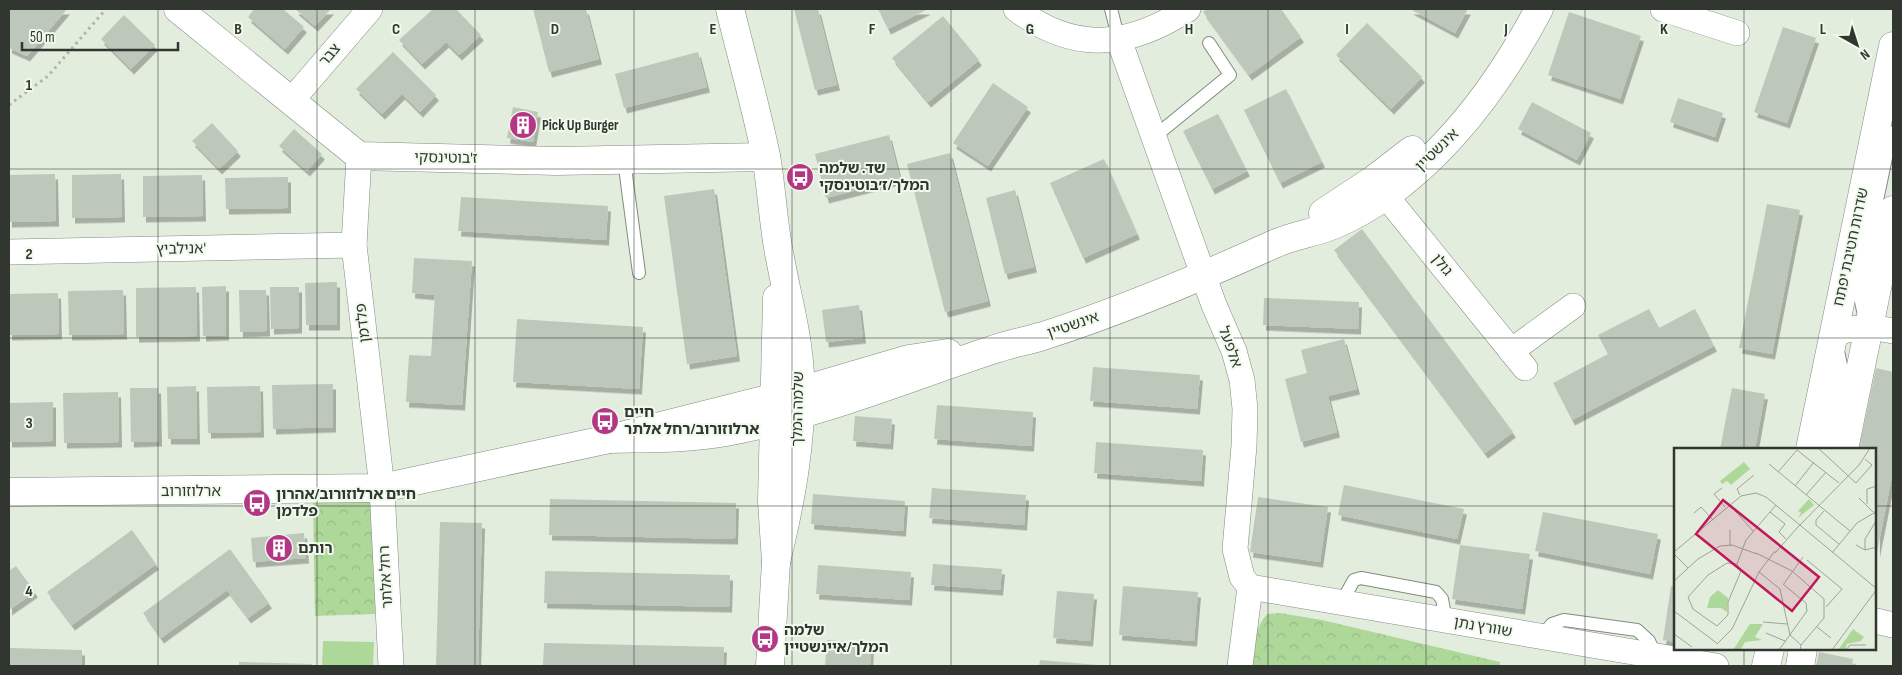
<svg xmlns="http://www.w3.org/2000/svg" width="1902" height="675" viewBox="0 0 1902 675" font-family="'Sofia Sans Condensed','Noto Sans Hebrew',sans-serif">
  <defs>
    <pattern id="park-crowns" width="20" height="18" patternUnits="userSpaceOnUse" patternTransform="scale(1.25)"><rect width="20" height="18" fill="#aed89a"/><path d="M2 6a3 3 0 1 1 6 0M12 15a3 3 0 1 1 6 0" fill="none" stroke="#96ba85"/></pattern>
    <filter id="shadow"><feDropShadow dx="3" dy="5.5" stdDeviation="0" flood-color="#0004"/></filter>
  </defs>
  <rect width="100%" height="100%" fill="#e3edde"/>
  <path fill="#aed89a" d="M323 641 374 642 373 666H322Z"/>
  <g fill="url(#park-crowns)">
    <path d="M374 500 375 614 315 616 313 502Z"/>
    <path d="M1280 613 1322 620 1500 662V666H1252C1254 645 1253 631 1267 614Z"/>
  </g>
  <g fill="#bec8ba" filter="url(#shadow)">
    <path d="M9 9H67L27 56 9 48Z"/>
    <path d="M254 9H283L304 27 285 49 248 17Z"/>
    <path d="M295 9H331L315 26Z"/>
    <path d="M433 9H456L481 35 459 55 446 42 422 64 399 40Z"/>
    <path d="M533 9H586L599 59 549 72Z"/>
    <path d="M794 9H818L837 85 815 90Z"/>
    <path d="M878 9H928L888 29Z"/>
    <path d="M1207 9H1281L1301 37 1249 75 1203 12Z"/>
    <path d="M1410 9H1468L1455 33Z"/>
    <path d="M1569 12 1641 36 1620 99 1548 75Z"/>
    <path d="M124 15 155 45 131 69 101 39Z"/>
    <path d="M943 16 979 60 928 102 892 58Z"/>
    <path d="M1367 23 1422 77 1391 109 1336 55Z"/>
    <path d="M1783 27 1816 38 1787 123 1754 112Z"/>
    <path d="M393 52 436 95 420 112 402 94 382 114 356 89Z"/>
    <path d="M698 52 707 87 624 108 615 74Z"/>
    <path d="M993 83 1028 107 988 166 953 143Z"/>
    <path d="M1286 89 1322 162 1280 183 1244 110Z"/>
    <path d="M1678 98 1723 113 1715 137 1670 122Z"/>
    <path d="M1532 102 1591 133 1577 160 1518 129Z"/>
    <path d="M513 107 538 112 533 142 507 138Z"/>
    <path d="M1218 114 1247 171 1212 189 1183 131Z"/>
    <path d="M212 123 238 151 219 169 192 141Z"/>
    <path d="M294 129 322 154 307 171 279 146Z"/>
    <path d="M889 135 900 179 826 198 815 154Z"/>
    <path d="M950 153 988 301 945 312 907 164Z"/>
    <path d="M1104 159 1137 234 1083 258 1050 183Z"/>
    <path d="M55 174 56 221 9 222V175Z"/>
    <path d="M121 174 122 217 72 218V175Z"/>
    <path d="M202 175 203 216 143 217V176Z"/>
    <path d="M288 177V208L226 209 225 178Z"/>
    <path d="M714 189 737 356 687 364 664 196Z"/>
    <path d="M1015 190 1034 267 1005 274 986 198Z"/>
    <path d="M461 197 608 206 606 240 458 231Z"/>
    <path d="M1767 204 1800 210 1772 354 1739 348Z"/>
    <path d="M1362 229 1513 432 1485 453 1334 250Z"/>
    <path d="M414 258 472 261 462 405 406 402 409 355 431 356 435 295 412 293Z"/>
    <path d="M337 282V325H306L305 283Z"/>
    <path d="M226 286V335L203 336 202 287Z"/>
    <path d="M196 287 197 336 136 337V288Z"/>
    <path d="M270 287H299V328L271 329Z"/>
    <path d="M123 290 124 334 69 335 68 291Z"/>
    <path d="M239 290H266L267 331 240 332Z"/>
    <path d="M58 293 59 334 9 335V294Z"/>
    <path d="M1264 298 1359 302 1358 329 1263 325Z"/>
    <path d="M859 305 863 338 826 342 822 310Z"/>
    <path d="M1649 309 1659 328 1695 309 1714 346 1572 420 1553 383 1608 354 1598 335Z"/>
    <path d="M517 319 643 327 639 389 513 382Z"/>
    <path d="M1344 339 1357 389 1328 396 1337 432 1301 442 1285 379 1307 373 1301 350Z"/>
    <path d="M1093 367 1200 375 1197 409 1090 401Z"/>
    <path d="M1876 368 1893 372V471L1877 552 1876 449H1859Z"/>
    <path d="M333 384V427L273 429 272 385Z"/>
    <path d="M196 386 197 439H168L167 387Z"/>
    <path d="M260 386 261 432 208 433 207 387Z"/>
    <path d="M130 388H158L159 441 131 442Z"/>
    <path d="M1732 388 1765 394 1755 449H1720Z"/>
    <path d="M118 392 119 442 64 443 63 393Z"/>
    <path d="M53 402V441L9 442V403Z"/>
    <path d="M937 405 1033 412 1031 446 934 439Z"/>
    <path d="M855 416 892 419 890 444 853 441Z"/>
    <path d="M1096 442 1203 450 1201 481 1094 473Z"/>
    <path d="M1344 485 1464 509 1457 539 1338 515Z"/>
    <path d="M932 488 1026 495 1024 525 929 518Z"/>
    <path d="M813 494 905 501 903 531 811 524Z"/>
    <path d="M1258 497 1328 507 1320 562 1250 552Z"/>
    <path d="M550 499 736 503 735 539 549 535Z"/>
    <path d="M1543 512 1658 534 1650 574 1535 551Z"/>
    <path d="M440 522 482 523 478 666H436Z"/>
    <path d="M132 530 156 564 72 625 47 592Z"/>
    <path d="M304 533 306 558 253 562 251 538Z"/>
    <path d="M1460 545 1530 554 1522 609 1452 599Z"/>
    <path d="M230 549 269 603 248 618 227 590 161 638 143 613Z"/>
    <path d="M933 564 1002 569 1000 590 931 585Z"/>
    <path d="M818 565 911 572 909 600 816 594Z"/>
    <path d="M16 566 35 592 9 610V571Z"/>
    <path d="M545 571 730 575 729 607 544 603Z"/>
    <path d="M1123 586 1198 592 1194 641 1119 635Z"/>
    <path d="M1671 586H1676V642L1663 640Z"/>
    <path d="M1057 591 1094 594 1090 641 1053 638Z"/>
    <path d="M827 640 871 644 870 666H825Z"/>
    <path d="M544 643 724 647 723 666H543Z"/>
    <path d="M10 648 82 650V666H10Z"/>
    <path d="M1819 652 1853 659 1852 666H1816Z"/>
    <path d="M1040 660 1098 665V666H1039Z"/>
    <path d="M239 662 312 664V666H239Z"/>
  </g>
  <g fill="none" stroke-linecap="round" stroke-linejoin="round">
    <g stroke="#838c7f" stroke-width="14">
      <g id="lane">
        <path d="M1111 9 1119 40"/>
        <path d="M1154 137 1230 75 1209 43"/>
        <path d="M624 160 639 273"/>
        <path d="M1864 315 1860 297 1861 277 1888 148 1893 132"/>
        <path d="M1827 449 1841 375V365L1838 351"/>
        <path d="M1341 603 1354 580 1361 578 1436 592 1442 599 1446 621"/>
        <path d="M1541 637 1552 624 1564 620 1637 630 1649 641 1656 657"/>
      </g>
    </g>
    <g stroke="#838c7f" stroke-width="26">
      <g id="street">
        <path d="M1016 9C1074 53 1128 48 1188 9"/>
        <path d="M1663 9 1737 33"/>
        <path d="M1119 40 1214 305 1234 351 1242 380 1245 409 1244 446 1235 549 1242 577 1250 587 1240 666"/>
        <path d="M291 101 370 9"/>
        <path d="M359 156 354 245 382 488 391 666"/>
        <path d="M1373 180 1525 368"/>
        <path d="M9 252 354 245"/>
        <path d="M1832 337C1852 324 1871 327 1893 331"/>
        <path d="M1511 351 1573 306"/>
        <path d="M1250 587 1716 666"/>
        <path d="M1876 621 1893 625"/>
      </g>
    </g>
    <g stroke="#838c7f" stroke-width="29">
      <g id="secondary">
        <path d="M178 9 359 156 557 161 766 157"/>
        <path d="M730 9C742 58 756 107 766 156 772 190 773 225 780 258 787 296 798 335 800 374 803 438 791 500 776 562"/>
        <path d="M1323 213 1373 180 1412 150"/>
        <path d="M609 439C648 438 687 439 726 432 818 415 904 379 992 350 1009 344 1026 341 1043 336 1121 311 1197 279 1272 245 1291 236 1309 234 1328 227 1348 220 1366 209 1384 197 1452 149 1501 81 1539 9"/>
        <path d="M1810 449 1893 46"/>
        <path d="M1844 449 1893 210"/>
        <path d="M9 492 382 488 609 439 800 391 909 359 948 353"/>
        <path d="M770 666 776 562 772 501 777 298"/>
        <path d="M1766 666 1770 649"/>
        <path d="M1800 666 1803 649"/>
      </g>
    </g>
    <path stroke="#adb5a8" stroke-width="3" stroke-dasharray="2.5 4" stroke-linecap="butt" d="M9 105 48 76 106 9"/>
    <use href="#lane" stroke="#fff" stroke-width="12"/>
    <use href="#street" stroke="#fff" stroke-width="25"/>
    <use href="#secondary" stroke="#fff" stroke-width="28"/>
  </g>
  <path fill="none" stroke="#323630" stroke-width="1" stroke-opacity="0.55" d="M158 9V666M317 9V666M475 9V666M634 9V666M792 9V666M951 9V666M1110 9V666M1268 9V666M1426 9V666M1585 9V666M1744 9V449M9 169H1893M9 338H1893M9 506H1676M1876 506H1893M1744 649V666"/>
  <defs>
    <g id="building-disc" transform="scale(1.4375)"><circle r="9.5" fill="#b43786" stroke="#f0faec"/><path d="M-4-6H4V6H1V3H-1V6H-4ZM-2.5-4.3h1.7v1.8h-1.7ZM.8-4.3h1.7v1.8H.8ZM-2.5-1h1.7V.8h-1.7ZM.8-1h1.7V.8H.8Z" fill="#fff"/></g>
    <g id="bus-disc" transform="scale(1.4375)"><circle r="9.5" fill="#b43786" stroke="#f0faec"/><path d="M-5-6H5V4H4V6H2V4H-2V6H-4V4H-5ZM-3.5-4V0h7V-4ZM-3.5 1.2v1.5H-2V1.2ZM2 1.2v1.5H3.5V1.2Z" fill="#fff"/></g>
  </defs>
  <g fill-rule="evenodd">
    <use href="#building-disc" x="523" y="125"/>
    <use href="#bus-disc" x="800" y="177"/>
    <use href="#bus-disc" x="605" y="421"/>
    <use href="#bus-disc" x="257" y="503"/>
    <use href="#building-disc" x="279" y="548"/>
    <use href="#bus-disc" x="765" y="639"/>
  </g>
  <g text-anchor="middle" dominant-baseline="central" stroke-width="4" stroke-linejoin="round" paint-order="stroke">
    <g font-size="15" fill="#323630" stroke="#f0faec">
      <text transform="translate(330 55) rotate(-50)">צבר</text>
      <text transform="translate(1437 150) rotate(-44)">אינשטיין</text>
      <text transform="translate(446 158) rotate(1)">ז'בוטינסקי</text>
      <text transform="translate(1851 247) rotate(-78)">שדרות חטיבת יפתח</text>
      <text transform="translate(181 249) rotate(-1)">אנילביץ'</text>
      <text transform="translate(1442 265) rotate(51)">גולן</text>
      <text transform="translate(363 323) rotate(-97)">פלדמן</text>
      <text transform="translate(1073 325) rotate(-19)">אינשטיין</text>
      <text transform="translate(1230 347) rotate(70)">אלפעל</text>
      <text transform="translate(798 409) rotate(-89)">שלמה המלך</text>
      <text x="191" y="491">ארלוזורוב</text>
      <text transform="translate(386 577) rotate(-93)">רחל אלתר</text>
      <text transform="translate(1483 627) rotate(10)">שוורץ נתן</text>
    </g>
    <g font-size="15" font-weight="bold" fill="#323630" stroke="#f0faec" text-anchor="start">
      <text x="542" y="125">Pick Up Burger</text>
      <text x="819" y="168">שד. שלמה<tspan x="819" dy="17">המלך/ז׳בוטינסקי</tspan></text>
      <text x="624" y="412">חיים<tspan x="624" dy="17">ארלוזורוב/רחל אלתר</tspan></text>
      <text x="276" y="494">חיים ארלוזורוב/אהרון<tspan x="276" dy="17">פלדמן</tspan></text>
      <text x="298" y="548">רותם</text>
      <text x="784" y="630">שלמה<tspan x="784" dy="17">המלך/איינשטיין</tspan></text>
    </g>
  </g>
  <g transform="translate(1674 448)">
    <rect width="202" height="202" fill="#e3edde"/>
    <path d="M70 14 76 21 57 37 53 33 48 36 46 33ZM135 51 140 57 124 70 127 65 124 63ZM44 142 54 150 53 164 47 160H33L36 149ZM76 176H89L81 189 88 192 71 194 67 201 59 202ZM179 181 190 189 187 193 173 196 171 202H164Z" fill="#aed89a"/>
    <path fill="none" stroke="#9ca498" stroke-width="1" d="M144 0 182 35 198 17 191 11M95 16 176 83M104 24 123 2 165 35M121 38 140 14M48 40 40 46 51 59M66 47 63 41 80 27M132 47 152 24M185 50 199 64M55 56 79 83M193 56V41L203 38M150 63 142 72V77L165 96M201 63 203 85M96 64 111 76 105 84 112 91M20 65 27 59 39 72M122 81 185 17 196 0M182 97 191 102 203 99M56 98V82M191 102V91L202 73M0 104 67 48 82 45 92 49 203 141M82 105 118 123 150 151V170L127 197 126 202M101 105 123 80M158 105 183 75 203 63M0 106 14 120M133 112 168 141 152 159M53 115 63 116 67 123 54 154V167L43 178 19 161 14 149 34 127ZM63 116 72 92 102 57M85 124 106 141 116 187 127 197M0 133 24 111 46 98 58 97 83 106M109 137 129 109M0 163 44 196M89 174 113 176M143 179 157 190M92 185 111 193M0 186 18 199M43 196 58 181 85 124 101 103M105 202 133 163 132 155 110 137M158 202 203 141M172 202 176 197H192"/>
    <path fill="#c2185b" fill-opacity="0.15" stroke="#c2185b" stroke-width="2.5" d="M49 52 145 129 118 163 22 86Z"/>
    <rect width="202" height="202" fill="none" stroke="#323630" stroke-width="2.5"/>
  </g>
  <g font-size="16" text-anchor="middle" font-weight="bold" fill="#323630" stroke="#f0faec" stroke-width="4" stroke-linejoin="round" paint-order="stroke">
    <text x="238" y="34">B</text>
    <text x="396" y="34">C</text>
    <text x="555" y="34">D</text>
    <text x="713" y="34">E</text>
    <text x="872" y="34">F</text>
    <text x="1030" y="34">G</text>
    <text x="1189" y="34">H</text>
    <text x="1347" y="34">I</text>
    <text x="1506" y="34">J</text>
    <text x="1664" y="34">K</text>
    <text x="1823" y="34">L</text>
    <text x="29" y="90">1</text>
    <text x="29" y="259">2</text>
    <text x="29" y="428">3</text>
    <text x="29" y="596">4</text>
  </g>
  <rect width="1902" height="675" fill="none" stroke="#323630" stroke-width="20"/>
  <g transform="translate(1857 45) rotate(141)" stroke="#f0faec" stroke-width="4" paint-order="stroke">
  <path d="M0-4L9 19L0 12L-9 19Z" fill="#323630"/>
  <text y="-8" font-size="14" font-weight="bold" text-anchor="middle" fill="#323630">N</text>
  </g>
  <path d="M22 42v8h156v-8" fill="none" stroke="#323630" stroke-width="2.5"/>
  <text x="30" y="42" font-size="15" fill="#323630" stroke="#f0faec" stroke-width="4" paint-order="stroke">50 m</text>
</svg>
